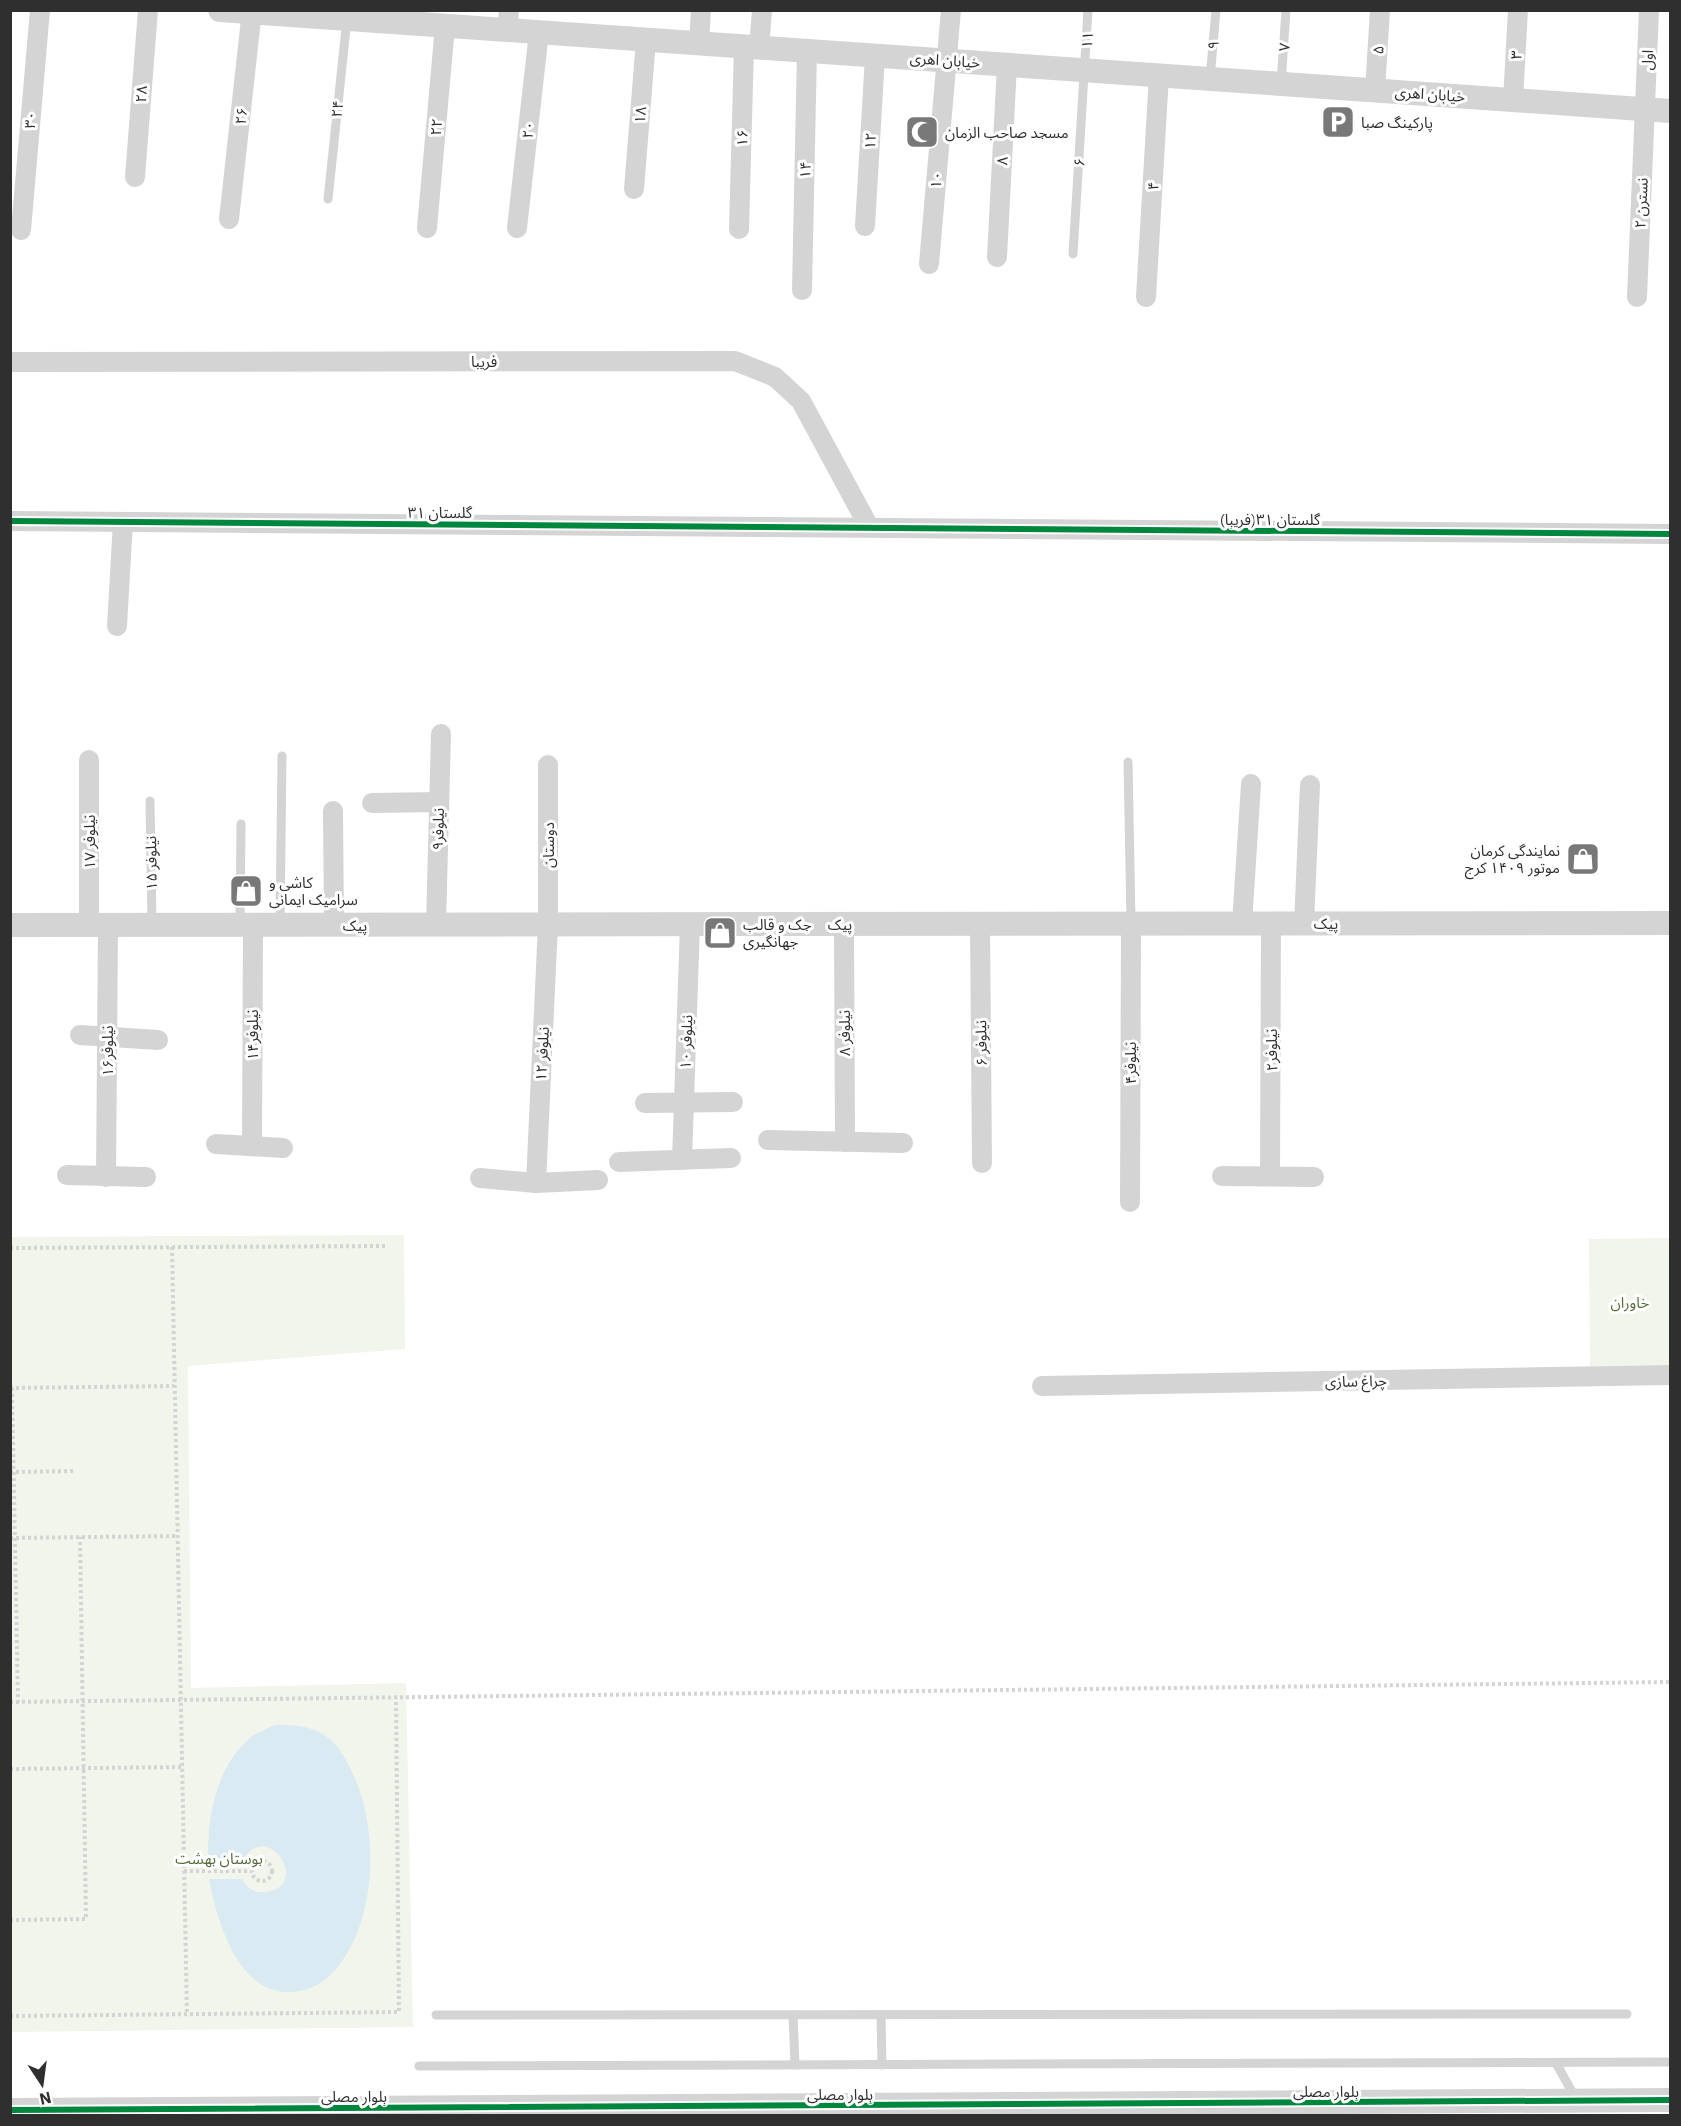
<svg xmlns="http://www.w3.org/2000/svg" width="1681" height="2126" viewBox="0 0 1681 2126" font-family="'IBM Plex Sans','Noto Sans Arabic',sans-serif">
  <rect width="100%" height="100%" fill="#fff"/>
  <g fill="#f1f5ec">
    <path d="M404 1235 405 1349 188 1366 191 1688 406 1683 413 2027 11 2032 10 1237Z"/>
    <path d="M1670 1238V1365L1590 1366 1589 1239Z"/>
  </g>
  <path fill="#d9eaf2" d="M275 1725C323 1724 338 1738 356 1781 380 1838 376 1934 327 1978 317 1987 302 1992 289 1992 237 1992 217 1921 209 1879H242C247 1887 254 1894 265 1892 314 1887 265 1813 241 1864L208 1863C207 1819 215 1768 250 1738 257 1732 267 1729 275 1725Z"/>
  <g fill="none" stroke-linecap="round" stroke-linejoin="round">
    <g stroke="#d4d4d4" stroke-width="4" stroke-dasharray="3 3" stroke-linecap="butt">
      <path d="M172 1247 187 2014"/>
      <path d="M10 1248 386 1246"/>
      <path d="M10 1388 174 1386"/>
      <path d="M12 1388 18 1702"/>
      <path d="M10 1472 76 1471"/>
      <path d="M10 1538 177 1536"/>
      <path d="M10 1702 1670 1682"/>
      <path d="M10 1769 182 1767"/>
      <circle cx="262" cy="1871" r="10"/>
      <path d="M184 1871H252"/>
      <path d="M10 1920 86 1919 80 1537"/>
      <path d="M10 2016 399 2012 396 1698"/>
    </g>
    <g stroke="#d4d4d4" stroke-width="9">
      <path d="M1210 79 1216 10"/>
      <path d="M1281 84 1286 10"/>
      <path d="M328 199 347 19"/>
      <path d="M1073 254 1088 10"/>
      <path d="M1128 762 1131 921"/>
      <path d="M150 801 152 925"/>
      <path d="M240 925 241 824"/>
      <path d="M280 925 282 756"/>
      <path d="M436 2015 1627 2014"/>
      <path d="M793 2015 795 2065"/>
      <path d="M881 2015 882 2065"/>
      <path d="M1556 2063 1576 2099"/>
      <path d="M419 2066 1670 2062"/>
    </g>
    <g stroke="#d4d4d4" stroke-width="20">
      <path d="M507 30 509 10"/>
      <path d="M699 43 701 10"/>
      <path d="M759 48 762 10"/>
      <path d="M1375 90 1380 10"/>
      <path d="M1513 100 1518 10"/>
      <path d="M135 177 148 10"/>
      <path d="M634 189 646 40"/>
      <path d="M229 219 252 10"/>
      <path d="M865 226 875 56"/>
      <path d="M427 228 445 26"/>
      <path d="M517 228 539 32"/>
      <path d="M739 229 744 47"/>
      <path d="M21 230 40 10"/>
      <path d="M997 257 1007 65"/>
      <path d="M929 264 951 10"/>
      <path d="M802 290 807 51"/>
      <path d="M1146 297 1159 75"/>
      <path d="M1637 297 1649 10"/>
      <path d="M10 362 735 361 775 377 801 401 869 527"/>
      <path d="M10 521 1670 534"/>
      <path d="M117 626 123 522"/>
      <path d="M89 760V925"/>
      <path d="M372 803 439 802"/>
      <path d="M333 811 334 925"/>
      <path d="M844 924 845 1142"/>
      <path d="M980 924 982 1163"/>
      <path d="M1242 924 1251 784"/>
      <path d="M1304 924 1310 785"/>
      <path d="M436 925 441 734"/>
      <path d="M80 1035 158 1040"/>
      <path d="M645 1103 733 1102"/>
      <path d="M768 1140 903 1143"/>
      <path d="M216 1144 283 1148"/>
      <path d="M252 1146 253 925"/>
      <path d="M682 1160 690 924"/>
      <path d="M619 1162 731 1158"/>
      <path d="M67 1175 146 1177"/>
      <path d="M1222 1176 1314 1177"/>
      <path d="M1270 1176 1271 924"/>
      <path d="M106 1177 108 925"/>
      <path d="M480 1178 536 1183 598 1180"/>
      <path d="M536 1183 548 924V765"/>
      <path d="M1130 1202 1131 924"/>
      <path d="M1042 1386 1670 1375"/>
    </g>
    <g stroke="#d4d4d4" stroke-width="24">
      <path d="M220 10 1670 111"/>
      <path d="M10 925 1670 923"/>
      <path d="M10 2110 1670 2100"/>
    </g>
    <g stroke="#fff" stroke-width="10">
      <g id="cycleway">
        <path d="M10 521 1670 534"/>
        <path d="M10 2110 1670 2100"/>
      </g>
    </g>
    <use href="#cycleway" stroke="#00873e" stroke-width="6"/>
  </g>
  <defs>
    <g id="parking-square" transform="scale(1.725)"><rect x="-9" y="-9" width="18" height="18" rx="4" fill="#787878" stroke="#fff"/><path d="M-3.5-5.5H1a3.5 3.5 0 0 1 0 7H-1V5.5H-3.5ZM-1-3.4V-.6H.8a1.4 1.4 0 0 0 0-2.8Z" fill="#fff"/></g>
    <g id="mosque-square" transform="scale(1.725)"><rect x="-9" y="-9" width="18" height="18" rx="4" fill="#787878" stroke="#fff"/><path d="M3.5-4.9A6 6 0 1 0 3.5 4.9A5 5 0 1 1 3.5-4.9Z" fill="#fff"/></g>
    <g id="shop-square" transform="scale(1.725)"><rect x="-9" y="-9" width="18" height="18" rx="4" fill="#787878" stroke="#fff"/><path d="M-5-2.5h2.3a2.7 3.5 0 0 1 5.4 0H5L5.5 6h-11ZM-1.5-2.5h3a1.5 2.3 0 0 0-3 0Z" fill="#fff"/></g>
  </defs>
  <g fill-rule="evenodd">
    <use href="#parking-square" x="1338" y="122"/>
    <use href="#mosque-square" x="922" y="132"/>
    <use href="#shop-square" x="1583" y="859"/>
    <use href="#shop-square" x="246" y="891"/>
    <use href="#shop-square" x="720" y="933"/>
  </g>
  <g text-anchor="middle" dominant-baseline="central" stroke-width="6" stroke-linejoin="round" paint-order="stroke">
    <g font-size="15" fill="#2f2f2f" stroke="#fff">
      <text transform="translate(1087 40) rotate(-87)">۱۱</text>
      <text transform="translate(1213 45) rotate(-86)">۹</text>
      <text transform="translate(1284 47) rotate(-86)">۷</text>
      <text transform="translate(1378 50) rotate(-87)">۵</text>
      <text transform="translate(1516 55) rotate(-87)">۳</text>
      <text transform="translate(945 60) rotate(4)">خیابان اهری</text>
      <text transform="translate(1647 60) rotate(-88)">اول</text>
      <text transform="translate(141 94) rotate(-86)">۲۸</text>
      <text transform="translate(1430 94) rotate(4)">خیابان اهری</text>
      <text transform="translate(337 109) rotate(-84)">۲۴</text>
      <text transform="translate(640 115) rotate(-85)">۱۸</text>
      <text transform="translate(241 116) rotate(-84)">۲۶</text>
      <text transform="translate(30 120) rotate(-85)">۳۰</text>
      <text transform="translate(436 127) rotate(-85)">۲۲</text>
      <text transform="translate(528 130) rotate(-84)">۲۰</text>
      <text transform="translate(742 138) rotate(-89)">۱۶</text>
      <text transform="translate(870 141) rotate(-87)">۱۲</text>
      <text transform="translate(1002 161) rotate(-87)">۸</text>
      <text transform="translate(1079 162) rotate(-86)">۶</text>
      <text transform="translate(805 170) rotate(-89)">۱۴</text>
      <text transform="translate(936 180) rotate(-85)">۱۰</text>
      <text transform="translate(1153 186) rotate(-87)">۴</text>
      <text transform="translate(1641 203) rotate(-87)">نسترن ۲</text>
      <text x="484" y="361">فریبا</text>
      <text x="440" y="512">گلستان ۳۱</text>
      <text x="1270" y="519">گلستان ۳۱(فریبا)</text>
      <text transform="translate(438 829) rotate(-89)">نیلوفر۹</text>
      <text transform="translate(89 842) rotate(-90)">نیلوفر ۱۷</text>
      <text transform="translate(548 845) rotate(-90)">دوستان</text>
      <text transform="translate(151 863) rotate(-91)">نیلوفر ۱۵</text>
      <text x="1326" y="923">پیک</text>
      <text x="840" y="924">پیک</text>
      <text x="355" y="925">پیک</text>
      <text transform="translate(844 1033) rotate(-90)">نیلوفر ۸</text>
      <text transform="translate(252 1035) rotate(-90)">نیلوفر۱۴</text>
      <text transform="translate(686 1042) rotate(-88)">نیلوفر ۱۰</text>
      <text transform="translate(981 1043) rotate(-91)">نیلوفر ۶</text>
      <text transform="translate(1271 1050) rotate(-90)">نیلوفر۲</text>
      <text transform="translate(107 1051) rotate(-90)">نیلوفر۱۶</text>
      <text transform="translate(542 1054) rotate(-87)">نیلوفر ۱۲</text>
      <text transform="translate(1130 1063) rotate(-90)">نیلوفر۴</text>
      <text transform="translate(1356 1381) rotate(-1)">چراغ سازی</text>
      <text x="1326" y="2091">بلوار مصلی</text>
      <text x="840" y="2094">بلوار مصلی</text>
      <text x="354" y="2096">بلوار مصلی</text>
    </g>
    <g font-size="15" fill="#2f2f2f" stroke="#fff" text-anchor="start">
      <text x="1361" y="122">پارکینگ صبا</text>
      <text x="945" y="132">مسجد صاحب الزمان</text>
      <text x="1560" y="850" text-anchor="end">نمایندگی کرمان<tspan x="1560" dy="17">موتور ۱۴۰۹ کرج</tspan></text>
      <text x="269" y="882">کاشی و<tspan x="269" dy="17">سرامیک ایمانی</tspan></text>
      <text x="743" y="924">جک و قالب<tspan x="743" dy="17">جهانگیری</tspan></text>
    </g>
    <g font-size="15" fill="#556d3b" stroke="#fff">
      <text x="1630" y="1302">خاوران</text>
      <text x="219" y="1858">بوستان بهشت</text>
    </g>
  </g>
  <rect width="1681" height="2126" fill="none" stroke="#2f2f2f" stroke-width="24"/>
  <g transform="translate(42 2084) rotate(167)" stroke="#ffffff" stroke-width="4.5" paint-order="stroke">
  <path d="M0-4.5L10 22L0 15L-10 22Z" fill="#2f2f2f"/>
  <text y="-9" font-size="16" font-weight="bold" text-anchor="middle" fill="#2f2f2f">N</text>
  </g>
</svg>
